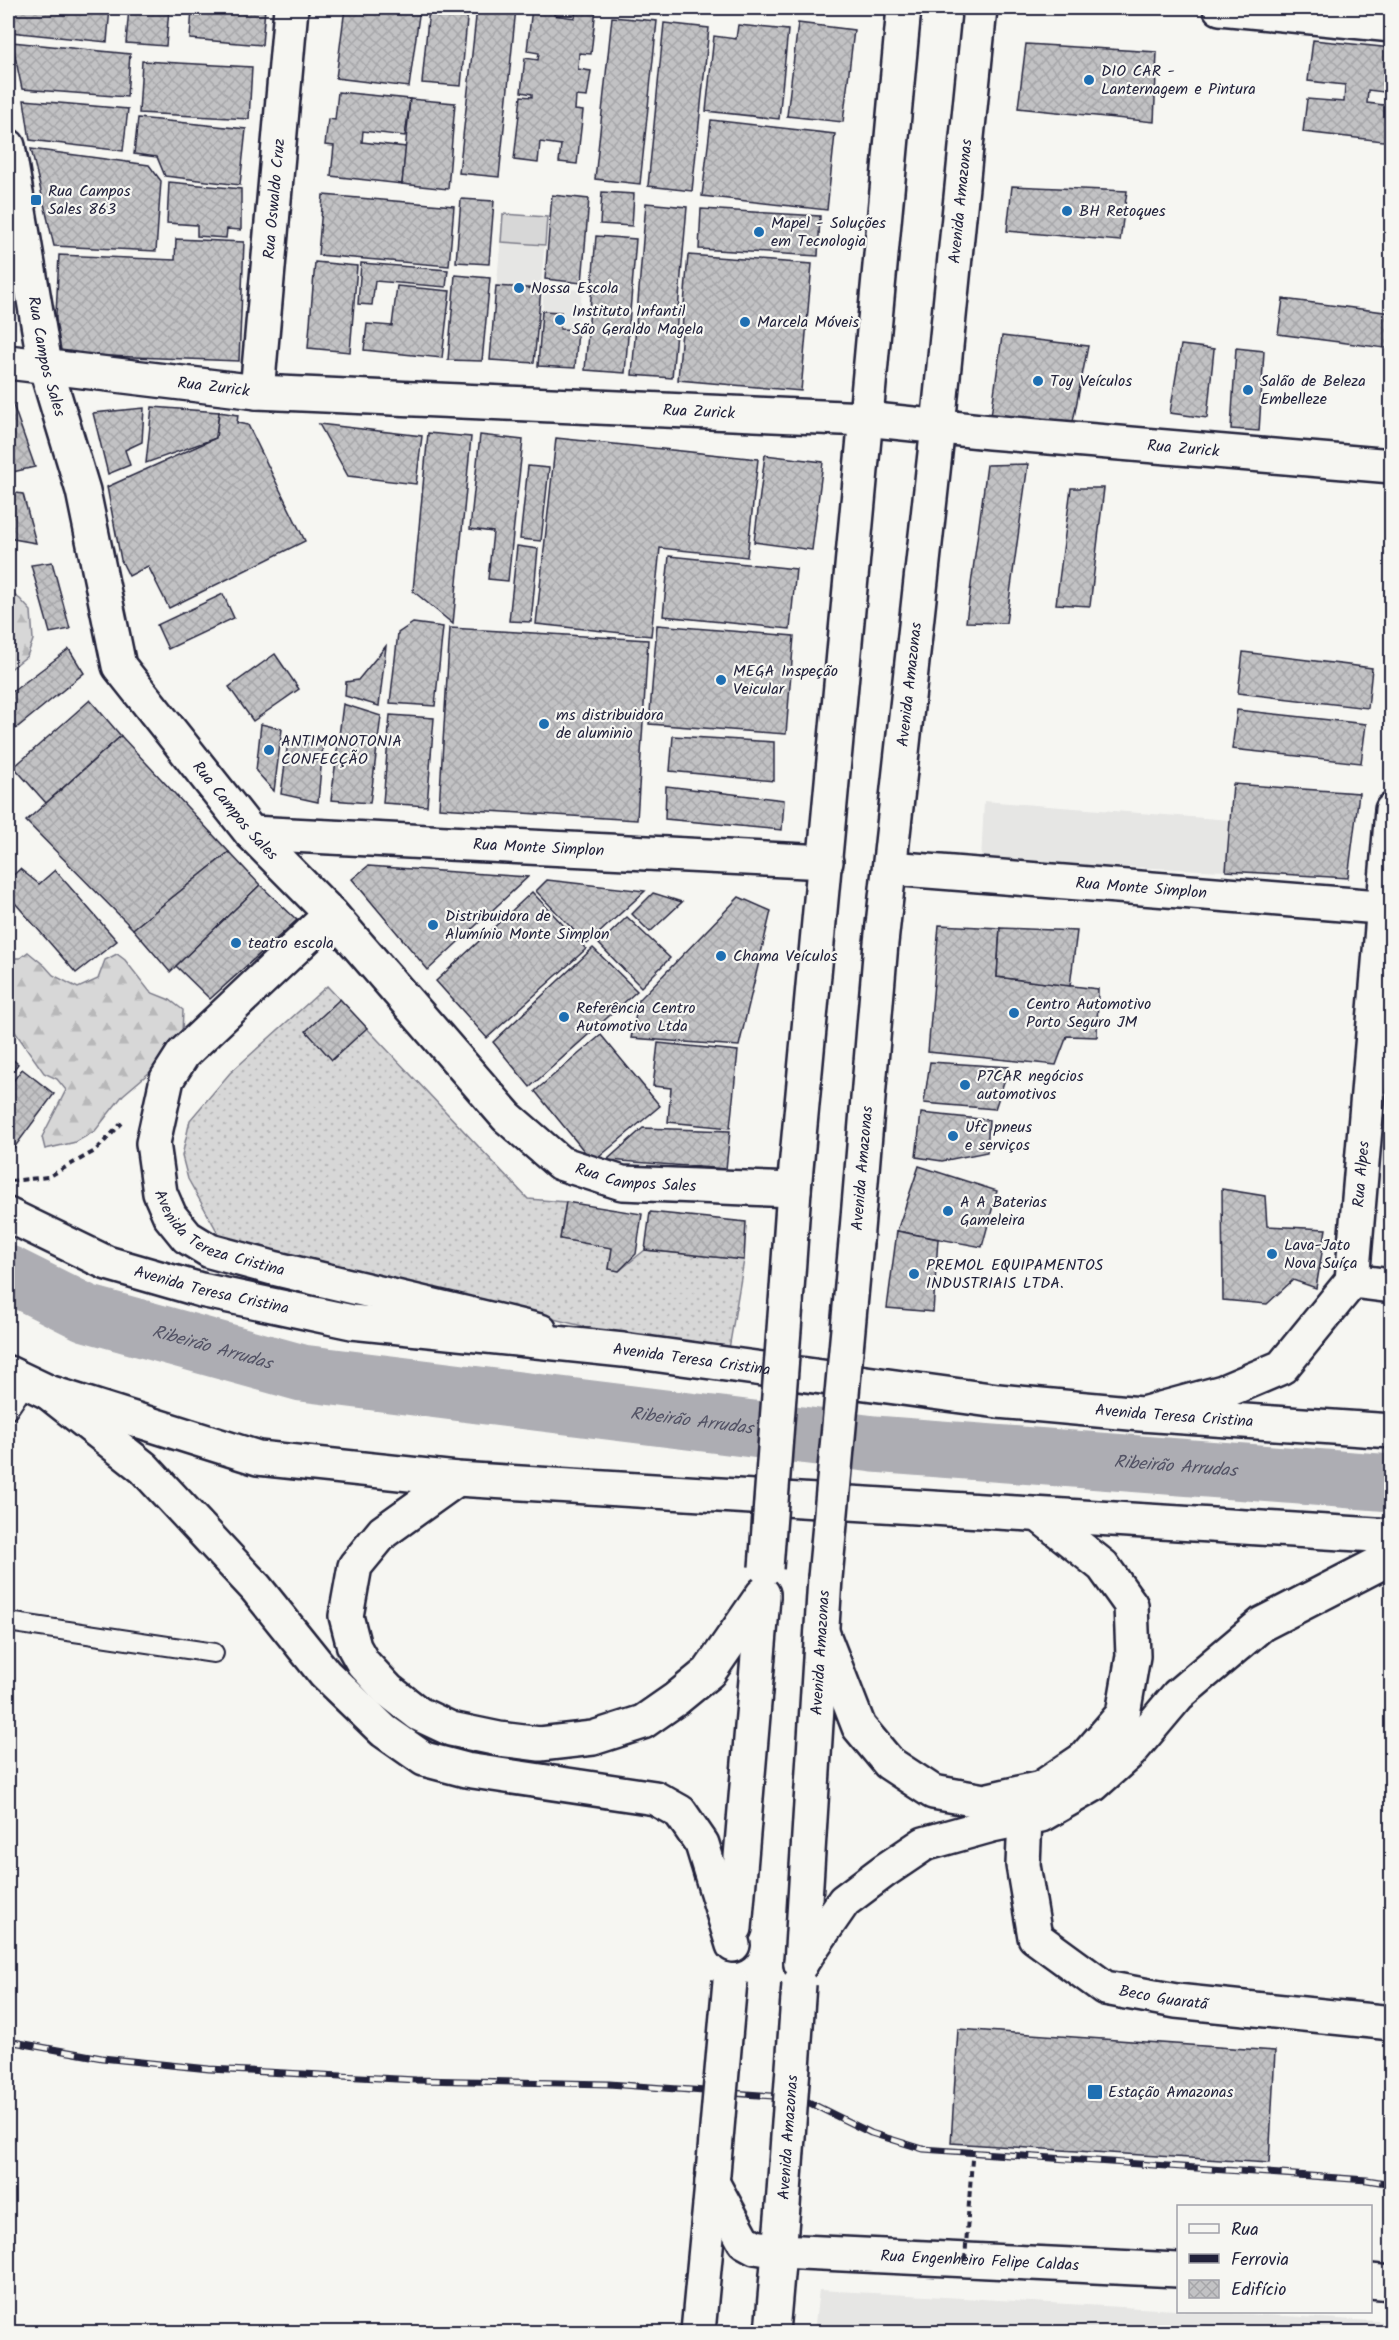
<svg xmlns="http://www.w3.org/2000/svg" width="1399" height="2340" viewBox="0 0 1399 2340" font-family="Kalam,sans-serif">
  <defs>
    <pattern id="grass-dots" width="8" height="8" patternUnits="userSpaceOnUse" patternTransform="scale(1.5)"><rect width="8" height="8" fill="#d7d7d7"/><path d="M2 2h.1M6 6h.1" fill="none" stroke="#b8b8b9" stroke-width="1.8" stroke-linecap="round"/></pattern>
    <pattern id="forest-firs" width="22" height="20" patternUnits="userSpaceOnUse" patternTransform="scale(1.5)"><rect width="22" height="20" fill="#d7d7d7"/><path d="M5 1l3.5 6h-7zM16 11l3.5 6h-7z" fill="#b8b8b9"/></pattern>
    <pattern id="building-cross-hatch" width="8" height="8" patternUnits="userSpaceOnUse" patternTransform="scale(1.5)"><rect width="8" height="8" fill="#c2c2c4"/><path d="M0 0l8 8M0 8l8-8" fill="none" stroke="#a6a6a9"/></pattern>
  </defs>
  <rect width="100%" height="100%" fill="#f6f6f2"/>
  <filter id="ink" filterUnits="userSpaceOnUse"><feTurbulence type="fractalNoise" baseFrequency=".0167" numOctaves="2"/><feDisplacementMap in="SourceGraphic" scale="12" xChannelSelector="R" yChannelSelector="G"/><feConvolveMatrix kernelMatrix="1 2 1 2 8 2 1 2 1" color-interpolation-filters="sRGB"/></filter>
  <g filter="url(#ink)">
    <g fill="#e6e6e4">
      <path d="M503 214 547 217 534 363 490 360Z"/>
      <path d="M544 287 582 290 575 368 538 366Z"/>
      <path d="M984 801 1230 820 1226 871 981 861Z"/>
      <path d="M819 2290 1391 2322V2332H814Z"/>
    </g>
    <path fill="url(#grass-dots)" stroke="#7c7c89" stroke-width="1.5" d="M327 986 528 1199 566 1202 560 1239 612 1248 609 1269 619 1271 645 1250 744 1260 729 1349 616 1334 222 1240 188 1179 182 1156 190 1120 230 1073Z"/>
    <g fill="url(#forest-firs)" stroke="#7c7c89" stroke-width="1.5">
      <path d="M8 591 20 599 31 611 33 640 27 656 8 671Z"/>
      <path d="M28 952 45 966 53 975 78 988 98 979 105 960 117 954 125 960 150 992 170 1000 183 1010 182 1034 157 1066 123 1095 95 1131 76 1142 45 1149 42 1137 66 1090 57 1079 44 1073 8 1022V958H20Z"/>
    </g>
    <path fill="#d7d7d7" stroke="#7c7c89" stroke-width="1.5" d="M503 214 547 217 545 245 501 242Z"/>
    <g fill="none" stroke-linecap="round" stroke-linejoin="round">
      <path stroke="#adadb3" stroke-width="57" id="s1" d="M8 1274 86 1313 302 1373 874 1444 1392 1483"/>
    </g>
    <g fill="url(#building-cross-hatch)" stroke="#22223b" stroke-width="1.5">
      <path d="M8 8H110L107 42 10 32Z"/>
      <path d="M129 8H169L166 46 126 43Z"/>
      <path d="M192 8H265L262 45 190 39Z"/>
      <path d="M345 8H420L409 87 336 78Z"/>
      <path d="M429 8H468L461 86 422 83Z"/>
      <path d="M477 8H516L499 177 459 173Z"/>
      <path d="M532 8H555L554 15 575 18 576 8H596L591 54 579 53 578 69 591 71 587 97 576 96 575 110 583 111 577 164 559 162 561 145 540 142 538 163 514 160 521 96 532 97V94L521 92 525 58 538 60 539 53 527 51Z"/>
      <path d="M612 17 657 21 640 184 595 179Z"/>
      <path d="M664 23 709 28 692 191 648 186Z"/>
      <path d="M798 23 854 30 843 122 787 116Z"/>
      <path d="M738 25 788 30 779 119 706 111 714 36 736 39Z"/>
      <path d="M1313 40 1392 48V93L1368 90 1367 103 1392 106V142L1303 132 1307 99 1344 102 1345 85 1308 81Z"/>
      <path d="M12 42 130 54 127 97 22 89Z"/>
      <path d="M1026 44 1157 52 1154 122 1018 108Z"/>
      <path d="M142 61 252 67 249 119 139 113Z"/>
      <path d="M338 92 410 99 405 136 363 131 362 142 406 147 402 184 331 176 334 146 325 145 328 119 335 120Z"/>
      <path d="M410 99 455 103 448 189 402 184Z"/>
      <path d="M24 100 128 109 123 151 30 140Z"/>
      <path d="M138 118 246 129 240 185 165 176 157 157 134 154Z"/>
      <path d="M711 120 835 134 827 210 702 196Z"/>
      <path d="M31 149 149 165 161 181 156 251 54 246Z"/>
      <path d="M169 182 241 189V230L227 229 226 238 197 236V225L167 223Z"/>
      <path d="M1012 186 1127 191 1120 241 1007 231Z"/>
      <path d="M602 192 634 194 632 226 600 224Z"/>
      <path d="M323 195 454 206 449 266 318 255Z"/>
      <path d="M552 195 589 199 582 283 545 279Z"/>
      <path d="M461 199 494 201 489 264 456 262Z"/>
      <path d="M646 203 687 207 672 378 632 375Z"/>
      <path d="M701 209 820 216 818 256 699 249Z"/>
      <path d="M596 236 636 239 625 373 585 370Z"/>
      <path d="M176 239 244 242 239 361 54 354 59 255 175 260Z"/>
      <path d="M688 255 812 264 801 391 678 380Z"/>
      <path d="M315 262 357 266 350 352 308 348Z"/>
      <path d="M361 263 448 270 446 287 375 281 372 305 358 304Z"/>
      <path d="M455 275 490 278 482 361 448 360Z"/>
      <path d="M397 286 450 291 442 358 364 350 367 324 392 326Z"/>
      <path d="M496 286 541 289 534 363 490 360Z"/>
      <path d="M1283 299 1392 313V349L1278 334Z"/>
      <path d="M542 311 561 312 560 329 578 330 575 368 538 366Z"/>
      <path d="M1002 336 1088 346 1072 427 991 416Z"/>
      <path d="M1181 345 1214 349 1207 418 1170 413Z"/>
      <path d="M1236 348 1264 351 1259 431 1231 429Z"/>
      <path d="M8 399H11L35 467 8 473Z"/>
      <path d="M152 407 219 412 216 438 146 463Z"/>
      <path d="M144 408 142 442 125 450 130 465 108 474 93 413Z"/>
      <path d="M219 412 238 415 237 423 248 425 305 541 169 608 148 566 129 576 121 560 107 487 216 438Z"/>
      <path d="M319 424 422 436 416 484 348 476Z"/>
      <path d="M428 433 471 437 453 624 413 591Z"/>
      <path d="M480 435 523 440 508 581 488 579 493 532 470 529Z"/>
      <path d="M556 438 758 459 747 557 660 548 651 636 536 624Z"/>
      <path d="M765 455 823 462 812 550 754 542Z"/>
      <path d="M1028 464 1006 623 966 622 987 465Z"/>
      <path d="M528 466 549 468 541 541 520 539Z"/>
      <path d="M1071 488H1104L1090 606 1056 604Z"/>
      <path d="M8 492 23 494 36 543 8 538Z"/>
      <path d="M517 546 538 549 531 622 509 621Z"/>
      <path d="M669 556 796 569 790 629 663 616Z"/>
      <path d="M52 562 70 629 50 633 31 565Z"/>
      <path d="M223 594 234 618 168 649 157 625Z"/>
      <path d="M413 623 443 627 435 706 390 703 398 633Z"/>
      <path d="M657 625 794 636 786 734 649 724Z"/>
      <path d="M450 628 648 640 637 820 439 808Z"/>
      <path d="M386 646 379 706 345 696 346 682 358 680Z"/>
      <path d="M69 649 84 673 8 735V695Z"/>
      <path d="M1243 652 1372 668 1368 708 1238 693Z"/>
      <path d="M275 654 299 689 253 721 229 687Z"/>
      <path d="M90 700 121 736 46 803 14 767Z"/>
      <path d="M343 704 381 716 370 803 331 800Z"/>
      <path d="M1237 710 1366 724 1361 763 1232 749Z"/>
      <path d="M390 715 434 718 427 806 383 803Z"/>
      <path d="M261 724 282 729 274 791 256 771Z"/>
      <path d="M121 736 229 852 133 929 26 821Z"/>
      <path d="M673 736 774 742V781L670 771Z"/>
      <path d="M288 741 323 744 318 802 281 794Z"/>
      <path d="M1233 784 1359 793 1348 878 1226 871Z"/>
      <path d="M666 786 784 800 782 830 665 819Z"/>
      <path d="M229 852 260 885 170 972 133 929Z"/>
      <path d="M368 866 528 877 428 970 352 879Z"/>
      <path d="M20 869 39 884 55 870 117 941 76 973 8 895V880Z"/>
      <path d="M547 880 645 891 587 944 536 891Z"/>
      <path d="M260 885 297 920 210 999 176 966Z"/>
      <path d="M532 892 586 949 487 1038 436 981Z"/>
      <path d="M653 893 682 902 650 932 632 914Z"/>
      <path d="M739 897 771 911 739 1046 631 1038 639 1000Z"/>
      <path d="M627 917 670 958 641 987 599 944Z"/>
      <path d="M939 925 1000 928 997 977 1098 989 1097 1037 1067 1036 1056 1065 928 1052Z"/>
      <path d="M1000 928 1077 931 1070 986 997 977Z"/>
      <path d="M593 948 637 991 530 1087 493 1042Z"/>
      <path d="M340 999 367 1028 332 1060 306 1031Z"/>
      <path d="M601 1035 660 1106 593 1162 535 1091Z"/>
      <path d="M658 1043 738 1051 730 1128 668 1122 671 1088 653 1086Z"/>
      <path d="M8 1056 18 1064 8 1078Z"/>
      <path d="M930 1062 1009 1067 995 1109 924 1103Z"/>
      <path d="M22 1069 54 1094 14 1148 8 1143V1088Z"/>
      <path d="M921 1113 989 1120 987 1152 942 1161 916 1157Z"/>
      <path d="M643 1128 730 1131 726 1169 607 1160Z"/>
      <path d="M919 1166 997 1191 982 1247 897 1231Z"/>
      <path d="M1222 1189 1265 1196 1267 1226 1326 1229 1316 1288 1293 1280 1267 1304 1223 1300Z"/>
      <path d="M566 1202 642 1214 636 1254 619 1271 609 1269 612 1248 560 1239Z"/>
      <path d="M650 1212 746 1222 744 1260 645 1250Z"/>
      <path d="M897 1231 938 1239 933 1312 887 1308Z"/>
      <path d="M958 2029 1275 2051 1269 2163 951 2143Z"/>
    </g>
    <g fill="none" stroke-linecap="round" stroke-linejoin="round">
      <g stroke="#22223b" stroke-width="22">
        <g id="service">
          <path d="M8 1410 27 1382"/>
          <path d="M8 1622 214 1653"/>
        </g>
      </g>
      <g stroke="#22223b" stroke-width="38">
        <g id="minor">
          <path d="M1220 8 1392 25"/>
          <path id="s2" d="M8 362 257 392 865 419 990 432 1392 466"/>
          <path id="s3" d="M257 392 291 8"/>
          <path id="s4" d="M251 833 826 862"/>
          <path id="s5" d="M890 868 1392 908"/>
          <path id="s6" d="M331 914 183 1054 167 1079 153 1143 160 1193 170 1216 187 1237 210 1251 273 1268 540 1331"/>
          <path d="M1352 1281 1392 1286"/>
          <path id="s7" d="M1146 1413 1223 1392 1282 1367 1352 1281 1392 810"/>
          <path id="s8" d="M1025 1818 1023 1865 1035 1937 1105 1988 1176 2001 1392 2023"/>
        </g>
      </g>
      <g stroke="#22223b" stroke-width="38">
        <g id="tertiary">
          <path id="s9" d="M8 146 45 365 83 491 119 666 251 833 331 914 507 1117 560 1163 622 1183 794 1190"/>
          <path id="s10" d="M780 2251 1178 2270"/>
          <path d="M1370 2281 1392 2283"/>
        </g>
      </g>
      <g stroke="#22223b" stroke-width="38">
        <g id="secondary">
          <path id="s11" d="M8 1215 107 1263 201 1290 352 1322 623 1350 998 1401 1141 1414 1392 1431"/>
          <path d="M8 1373 48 1392 258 1458 457 1479 1392 1536"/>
        </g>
      </g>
      <g stroke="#22223b" stroke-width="38">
        <g id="primary">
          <path id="s12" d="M856 1242 881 943 938 426 980 8"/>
          <path d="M786 1303 794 1190 904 8"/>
          <path d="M48 1392 144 1468 256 1588 325 1674 384 1731 424 1759 466 1770 655 1798 680 1812 702 1844 733 1945"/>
          <path d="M457 1479 383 1532 355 1566 346 1616 354 1647 363 1663 388 1690 419 1714 451 1729 499 1739 540 1744 593 1738 643 1722 676 1699 709 1672 763 1594"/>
          <path d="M822 1632 859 1727 889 1763 933 1792 984 1801 1041 1788 1084 1759 1123 1714 1133 1656 1131 1605 1103 1566 1039 1515"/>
          <path d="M735 1928 763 1597"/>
          <path d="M801 1963 844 1901 884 1871 924 1844 992 1825 1041 1815 1093 1785 1130 1752 1178 1695 1262 1624 1392 1557"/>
          <path id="s13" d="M801 1964 825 1578"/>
          <path d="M712 2182 744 2241 755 2247 780 2251"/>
          <path d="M698 2332 713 2173"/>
          <path d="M772 2332 783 2206"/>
        </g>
      </g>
      <path stroke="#22223b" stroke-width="4" stroke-dasharray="6 4.5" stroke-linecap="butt" d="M10 1181 48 1177 95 1151 122 1123"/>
      <use href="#service" stroke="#f6f6f2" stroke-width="18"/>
      <use href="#minor" stroke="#f6f6f2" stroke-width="33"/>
      <use href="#tertiary" stroke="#f6f6f2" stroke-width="33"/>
      <use href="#secondary" stroke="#f6f6f2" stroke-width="33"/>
      <use href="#primary" stroke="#f6f6f2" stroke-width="33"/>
      <g stroke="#22223b" stroke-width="7">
        <path id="rail" d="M8 2041 102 2058 209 2069 416 2080 609 2084 800 2098 871 2133 923 2149 1367 2180 1392 2184"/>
      </g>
      <use href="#rail" stroke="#f6f6f2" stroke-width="4.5" stroke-dasharray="14" stroke-linecap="butt"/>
      <g stroke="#22223b" stroke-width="38" stroke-linecap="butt">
        <g id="primary-bridge">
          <path d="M766 1568 786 1303"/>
          <path d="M825 1578 856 1242"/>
          <path d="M713 2173 730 1981"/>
          <path id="s14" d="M783 2206 799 1984"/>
        </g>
      </g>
      <path stroke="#22223b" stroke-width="4" stroke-dasharray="6 4.5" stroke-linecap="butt" d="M965 2260 973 2145"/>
      <use href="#primary-bridge" stroke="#f6f6f2" stroke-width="33"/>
    </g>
  </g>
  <g fill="#1f6fb2" stroke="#f6f6f2" stroke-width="2">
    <circle cx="1089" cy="80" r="6"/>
    <rect x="30" y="194" width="12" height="12" rx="3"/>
    <circle cx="1067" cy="211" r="6"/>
    <circle cx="759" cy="232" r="6"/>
    <circle cx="519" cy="288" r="6"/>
    <circle cx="560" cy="320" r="6"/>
    <circle cx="745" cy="322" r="6"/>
    <circle cx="1038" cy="381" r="6"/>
    <circle cx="1248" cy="390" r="6"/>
    <circle cx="721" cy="680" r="6"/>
    <circle cx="544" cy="724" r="6"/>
    <circle cx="269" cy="750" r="6"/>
    <circle cx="433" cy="925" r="6"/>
    <circle cx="236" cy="943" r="6"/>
    <circle cx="721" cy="956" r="6"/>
    <circle cx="1014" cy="1013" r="6"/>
    <circle cx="564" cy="1017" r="6"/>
    <circle cx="965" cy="1085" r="6"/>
    <circle cx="953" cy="1136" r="6"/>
    <circle cx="948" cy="1211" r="6"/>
    <circle cx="1272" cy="1254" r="6"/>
    <circle cx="914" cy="1274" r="6"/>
    <rect x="1087" y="2084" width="16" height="16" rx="3"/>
  </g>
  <g text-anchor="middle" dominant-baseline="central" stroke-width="4.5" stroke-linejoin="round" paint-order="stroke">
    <g font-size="16" fill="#22223b" stroke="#f6f6f2" text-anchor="start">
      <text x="1101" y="71">DIO CAR -<tspan x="1101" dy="18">Lanternagem e Pintura</tspan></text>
      <text x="48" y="191">Rua Campos<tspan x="48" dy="18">Sales 863</tspan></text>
      <text x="1079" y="211">BH Retoques</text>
      <text x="771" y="223">Mapel - Soluções<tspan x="771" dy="18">em Tecnologia</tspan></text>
      <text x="531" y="288">Nossa Escola</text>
      <text x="572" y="311">Instituto Infantil<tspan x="572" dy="18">São Geraldo Magela</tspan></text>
      <text x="757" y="322">Marcela Móveis</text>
      <text x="1050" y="381">Toy Veículos</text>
      <text x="1260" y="381">Salão de Beleza<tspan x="1260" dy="18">Embelleze</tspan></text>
      <text x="733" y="671">MEGA Inspeção<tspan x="733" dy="18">Veicular</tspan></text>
      <text x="556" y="715">ms distribuidora<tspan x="556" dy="18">de aluminio</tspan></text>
      <text x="281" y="741">ANTIMONOTONIA<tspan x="281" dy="18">CONFECÇÃO</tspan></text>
      <text x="445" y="916">Distribuidora de<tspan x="445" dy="18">Alumínio Monte Simplon</tspan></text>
      <text x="248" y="943">teatro escola</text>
      <text x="733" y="956">Chama Veículos</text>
      <text x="1026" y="1004">Centro Automotivo<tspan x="1026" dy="18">Porto Seguro JM</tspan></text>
      <text x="576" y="1008">Referência Centro<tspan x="576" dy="18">Automotivo Ltda</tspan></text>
      <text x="977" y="1076">P7CAR negócios<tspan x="977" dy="18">automotivos</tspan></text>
      <text x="965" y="1127">Ufc pneus<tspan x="965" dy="18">e serviços</tspan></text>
      <text x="960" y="1202">A A Baterias<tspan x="960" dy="18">Gameleira</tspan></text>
      <text x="1284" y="1245">Lava-Jato<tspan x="1284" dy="18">Nova Suíça</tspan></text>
      <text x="926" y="1265">PREMOL EQUIPAMENTOS<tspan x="926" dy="18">INDUSTRIAIS LTDA.</tspan></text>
      <text x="1108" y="2092">Estação Amazonas</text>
    </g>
    <g font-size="16" fill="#22223b" stroke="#f6f6f2">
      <text stroke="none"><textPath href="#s3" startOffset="194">Rua Oswaldo Cruz</textPath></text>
      <text stroke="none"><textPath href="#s12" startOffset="1046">Avenida Amazonas</textPath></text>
      <text stroke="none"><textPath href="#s9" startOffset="214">Rua Campos Sales</textPath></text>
      <text stroke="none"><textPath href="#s2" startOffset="207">Rua Zurick</textPath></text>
      <text stroke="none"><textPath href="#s2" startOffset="693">Rua Zurick</textPath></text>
      <text stroke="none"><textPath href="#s2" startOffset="1179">Rua Zurick</textPath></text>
      <text stroke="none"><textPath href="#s12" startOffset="560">Avenida Amazonas</textPath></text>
      <text stroke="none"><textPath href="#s9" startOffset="718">Rua Campos Sales</textPath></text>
      <text stroke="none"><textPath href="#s4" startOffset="288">Rua Monte Simplon</textPath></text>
      <text stroke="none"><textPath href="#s5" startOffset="252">Rua Monte Simplon</textPath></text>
      <text stroke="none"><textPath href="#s12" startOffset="74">Avenida Amazonas</textPath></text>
      <text stroke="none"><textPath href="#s7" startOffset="362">Rua Alpes</textPath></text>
      <text stroke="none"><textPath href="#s9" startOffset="1276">Rua Campos Sales</textPath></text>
      <text stroke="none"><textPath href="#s6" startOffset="426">Avenida Tereza Cristina</textPath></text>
      <text stroke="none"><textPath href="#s11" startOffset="218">Avenida Teresa Cristina</textPath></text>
      <text stroke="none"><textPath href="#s11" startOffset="704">Avenida Teresa Cristina</textPath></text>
      <text stroke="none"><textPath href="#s11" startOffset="1190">Avenida Teresa Cristina</textPath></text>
      <text stroke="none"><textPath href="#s13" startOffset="312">Avenida Amazonas</textPath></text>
      <text stroke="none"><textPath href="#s8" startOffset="266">Beco Guaratã</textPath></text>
      <text stroke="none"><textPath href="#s14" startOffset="69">Avenida Amazonas</textPath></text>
      <text stroke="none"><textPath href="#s10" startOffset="200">Rua Engenheiro Felipe Caldas</textPath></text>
    </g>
    <g font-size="18" font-style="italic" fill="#535365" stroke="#f6f6f2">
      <text stroke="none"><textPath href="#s1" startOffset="218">Ribeirão Arrudas</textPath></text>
      <text stroke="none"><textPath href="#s1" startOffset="704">Ribeirão Arrudas</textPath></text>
      <text stroke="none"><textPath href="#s1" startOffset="1190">Ribeirão Arrudas</textPath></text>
    </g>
  </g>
  <rect width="1399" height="2340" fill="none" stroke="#f6f6f2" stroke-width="30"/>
  <rect x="15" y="15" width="1369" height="2310" fill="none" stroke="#22223b" stroke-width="2" filter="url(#ink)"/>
  <rect x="1177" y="2205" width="195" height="108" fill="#f6f6f2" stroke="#a1a1a9" stroke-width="1.5"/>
  <rect x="1189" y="2224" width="30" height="9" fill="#f6f6f2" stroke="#a1a1a9" stroke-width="1.5"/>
  <text x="1231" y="2235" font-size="18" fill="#22223b">Rua</text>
  <rect x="1189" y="2254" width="30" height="9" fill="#22223b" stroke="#a1a1a9" stroke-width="1.5"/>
  <text x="1231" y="2265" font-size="18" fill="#22223b">Ferrovia</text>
  <rect x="1189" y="2280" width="30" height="18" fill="url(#building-cross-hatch)" stroke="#a1a1a9" stroke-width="1.5"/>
  <text x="1231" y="2295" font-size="18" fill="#22223b">Edifício</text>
</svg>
